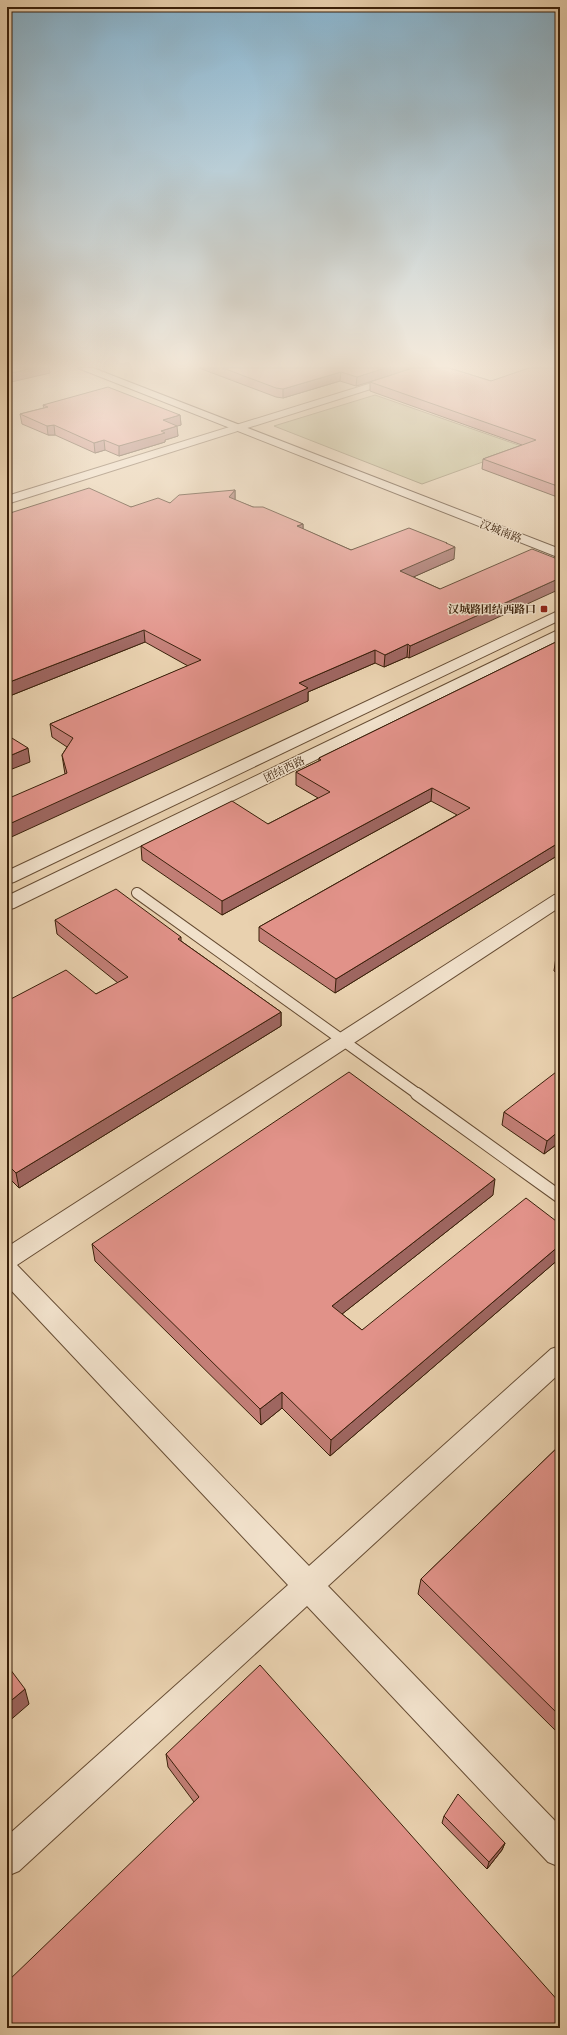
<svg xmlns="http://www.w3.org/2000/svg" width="567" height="2035" viewBox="0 0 567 2035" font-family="'Gentium Book Plus','Noto Serif SC',serif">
  <rect width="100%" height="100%" fill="#e9d1af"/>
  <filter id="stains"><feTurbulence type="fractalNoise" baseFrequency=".005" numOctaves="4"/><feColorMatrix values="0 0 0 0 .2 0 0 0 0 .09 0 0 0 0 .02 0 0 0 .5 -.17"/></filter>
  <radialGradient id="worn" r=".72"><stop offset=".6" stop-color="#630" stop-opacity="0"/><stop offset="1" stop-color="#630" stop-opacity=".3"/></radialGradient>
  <path fill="#bbba87" stroke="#7a6d48" d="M375 395 524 447 422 484 274 426Z"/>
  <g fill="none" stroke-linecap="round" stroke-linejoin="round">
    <g stroke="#664c33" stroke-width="12">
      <path id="service-far1" d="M137 893 419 1095"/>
    </g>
    <g stroke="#664c33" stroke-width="14">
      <path id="service" d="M417 1094 560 1197"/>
    </g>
    <g stroke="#664c33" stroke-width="2">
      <path id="minor" d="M560 894V907L17 1265 309 1566 551 1349 560 1346V1373L328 1586 560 1826V1867L548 1862 307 1606 19 1871 7 1876V1836L288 1585 7 1286V1247L554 895Z"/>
    </g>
    <g stroke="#664c33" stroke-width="2">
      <g id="tertiary">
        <path d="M420 368H437L7 504V496Z"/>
        <path d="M560 610V620L14 882 7 884V871Z"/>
        <path d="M560 629V640L14 908 7 910V896Z"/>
      </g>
    </g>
    <g stroke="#3a200a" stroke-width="2">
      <path id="secondary" d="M78 368H93L560 549V558Z"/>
    </g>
    <use href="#service-far1" stroke="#f1e1cb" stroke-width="10"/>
    <use href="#service" stroke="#f1e1cb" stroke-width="12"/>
    <use href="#minor" fill="#f1e1cb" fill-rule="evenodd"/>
    <use href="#tertiary" fill="#f1e1cb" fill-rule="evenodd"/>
    <use href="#secondary" fill="#f1e1cb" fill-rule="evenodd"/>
  </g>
  <g fill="#c27e76" stroke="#3a200a">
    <path d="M199 368H449L491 381 560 368V498L482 469 483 459 522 445 370 391V382L356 386 340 381 283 398 276 397Z"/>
    <path d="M43 405 180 415 181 425 176 426 178 436 165 440V442L119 456 105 450 95 453 55 435H48L22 424 20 414 44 408Z"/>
    <path d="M235 490V500L253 507 303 524V529L351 550 447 544 454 559 413 577 440 589 409 658 407 657 384 667 375 663 308 692V701L65 774 64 768 62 755 67 747 52 737 50 724 188 666 145 642 7 697V514L131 507 170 503Z"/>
    <path d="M560 640V854L335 993 259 941V927L457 815 431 801 222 915 142 860 141 846 268 824 318 798 296 785V772L319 761V758Z"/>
    <path d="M55 920 181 937V941L281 1012V1026L19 1188 7 1176V1001L96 994 118 983 57 934Z"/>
    <path d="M560 955V975L554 971 556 957Z"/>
    <path d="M504 1112 560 1142 544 1154 502 1125Z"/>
    <path d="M493 1195 342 1314 362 1330 560 1224V1258L330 1456 282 1408 261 1425 95 1261 92 1244Z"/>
    <path d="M560 1445V1735L418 1594 421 1579Z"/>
    <path d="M166 1754 560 2003 194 1802 168 1767Z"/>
    <path d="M444 1816 505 1843 502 1850 487 1869 442 1823Z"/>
  </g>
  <g fill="#9e6660" stroke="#3a200a">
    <path d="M33 368H49L50 373 7 383V374Z"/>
    <path d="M385 368H414L356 386 357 377Z"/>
    <path d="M341 372 340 381 283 398V389Z"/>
    <path d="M180 415 181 425 163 430V420Z"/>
    <path d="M54 425 55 435H48L47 426Z"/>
    <path d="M177 426 178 436 165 440V442L119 456V446L161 431Z"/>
    <path d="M104 440 105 450 95 453 94 443Z"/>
    <path d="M235 490V501L229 497Z"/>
    <path d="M303 524V536L297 526Z"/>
    <path d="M447 543 446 551 455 547 454 559 400 583V571Z"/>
    <path d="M560 578V589L409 658 410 646Z"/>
    <path d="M144 630 145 642 7 697V683Z"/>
    <path d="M408 644 407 657 384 667 385 655Z"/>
    <path d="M375 650V663L308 692V701L7 839V825L299 683Z"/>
    <path d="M28 748 30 762 7 771V757Z"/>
    <path d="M432 788 431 801 222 915V901Z"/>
    <path d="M560 842V854L335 993 336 979Z"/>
    <path d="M281 1012V1026L19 1188 16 1173Z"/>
    <path d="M560 1130V1142L544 1154 547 1141Z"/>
    <path d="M495 1179 493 1195 332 1322V1306Z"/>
    <path d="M560 1245V1258L330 1456 331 1440Z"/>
    <path d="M282 1392V1408L261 1425 260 1409Z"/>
    <path d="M25 1689 29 1704 7 1723V1704Z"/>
    <path d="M505 1843 502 1850 487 1869 489 1862Z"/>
  </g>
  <g fill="#e19289" stroke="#3a200a">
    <path d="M7 368H33L7 374Z"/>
    <path d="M223 368H385L357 377 341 372 283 389 276 388Z"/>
    <path d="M413 368H449L491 381 529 368H560V487L483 459 536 440 370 382Z"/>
    <path d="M108 387 180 415 163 420 177 426 161 431 165 433 119 446 104 440 94 443 54 425 47 426 20 414 48 407 43 405Z"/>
    <path d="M89 488 131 507 158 498 170 503 179 495 235 490 229 497 253 507H263L303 524 297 526 351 550 409 528 447 543H446L455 547 400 571 440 589 532 549 560 560V578L410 646 408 644 385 655 375 650 299 683 308 688 7 825V799L67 773 62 755 73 738 50 724 201 660 144 630 7 683V514Z"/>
    <path d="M560 640V842L336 979 259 927 470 808 432 788 222 901 141 846 232 801 268 824 330 792 296 772 321 760 319 758Z"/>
    <path d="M7 735 28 748 7 757Z"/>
    <path d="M116 889 181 937 178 939 281 1012 16 1173 7 1164V1001L66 970 96 994 128 977 55 920Z"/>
    <path d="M560 955V959L556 957Z"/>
    <path d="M560 1069V1130L547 1141 504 1112Z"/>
    <path d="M349 1072 495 1179 332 1306 362 1330 526 1198 560 1224V1245L331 1440 282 1392 260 1409 92 1244Z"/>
    <path d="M560 1445V1716L421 1579Z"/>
    <path d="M7 1665 25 1689 7 1704Z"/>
    <path d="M260 1665 560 2003V2028H7V1982L199 1797 166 1754Z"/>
    <path d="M458 1794 505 1843 489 1862 444 1816Z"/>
  </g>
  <linearGradient id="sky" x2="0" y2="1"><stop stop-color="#87b5d1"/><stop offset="0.56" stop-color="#f5eadb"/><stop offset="1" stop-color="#f5eadb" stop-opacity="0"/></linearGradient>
  <rect width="567" height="653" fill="url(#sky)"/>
  <rect fill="#8f2418" stroke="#f1e1cb" stroke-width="1.5" x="540" y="605" width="8" height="8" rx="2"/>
  <g text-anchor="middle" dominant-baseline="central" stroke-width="3" stroke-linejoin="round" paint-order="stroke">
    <g font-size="11" fill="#3a200a" stroke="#f1e1cb">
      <text transform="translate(501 531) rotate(21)">汉城南路</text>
      <text transform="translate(284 769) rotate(-26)">团结西路</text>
    </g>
    <g font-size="11" font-weight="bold" fill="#3a200a" stroke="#f1e1cb" text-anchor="end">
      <text x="536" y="609">汉城路团结西路口</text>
    </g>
  </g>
  <rect width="567" height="2035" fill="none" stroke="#e9d1af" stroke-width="24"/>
  <rect x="8" y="8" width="551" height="2019" fill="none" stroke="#3a200a" stroke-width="2"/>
  <rect x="12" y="12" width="543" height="2011" fill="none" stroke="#3a200a"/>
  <rect width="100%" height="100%" filter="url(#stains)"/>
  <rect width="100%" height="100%" fill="url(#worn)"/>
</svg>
